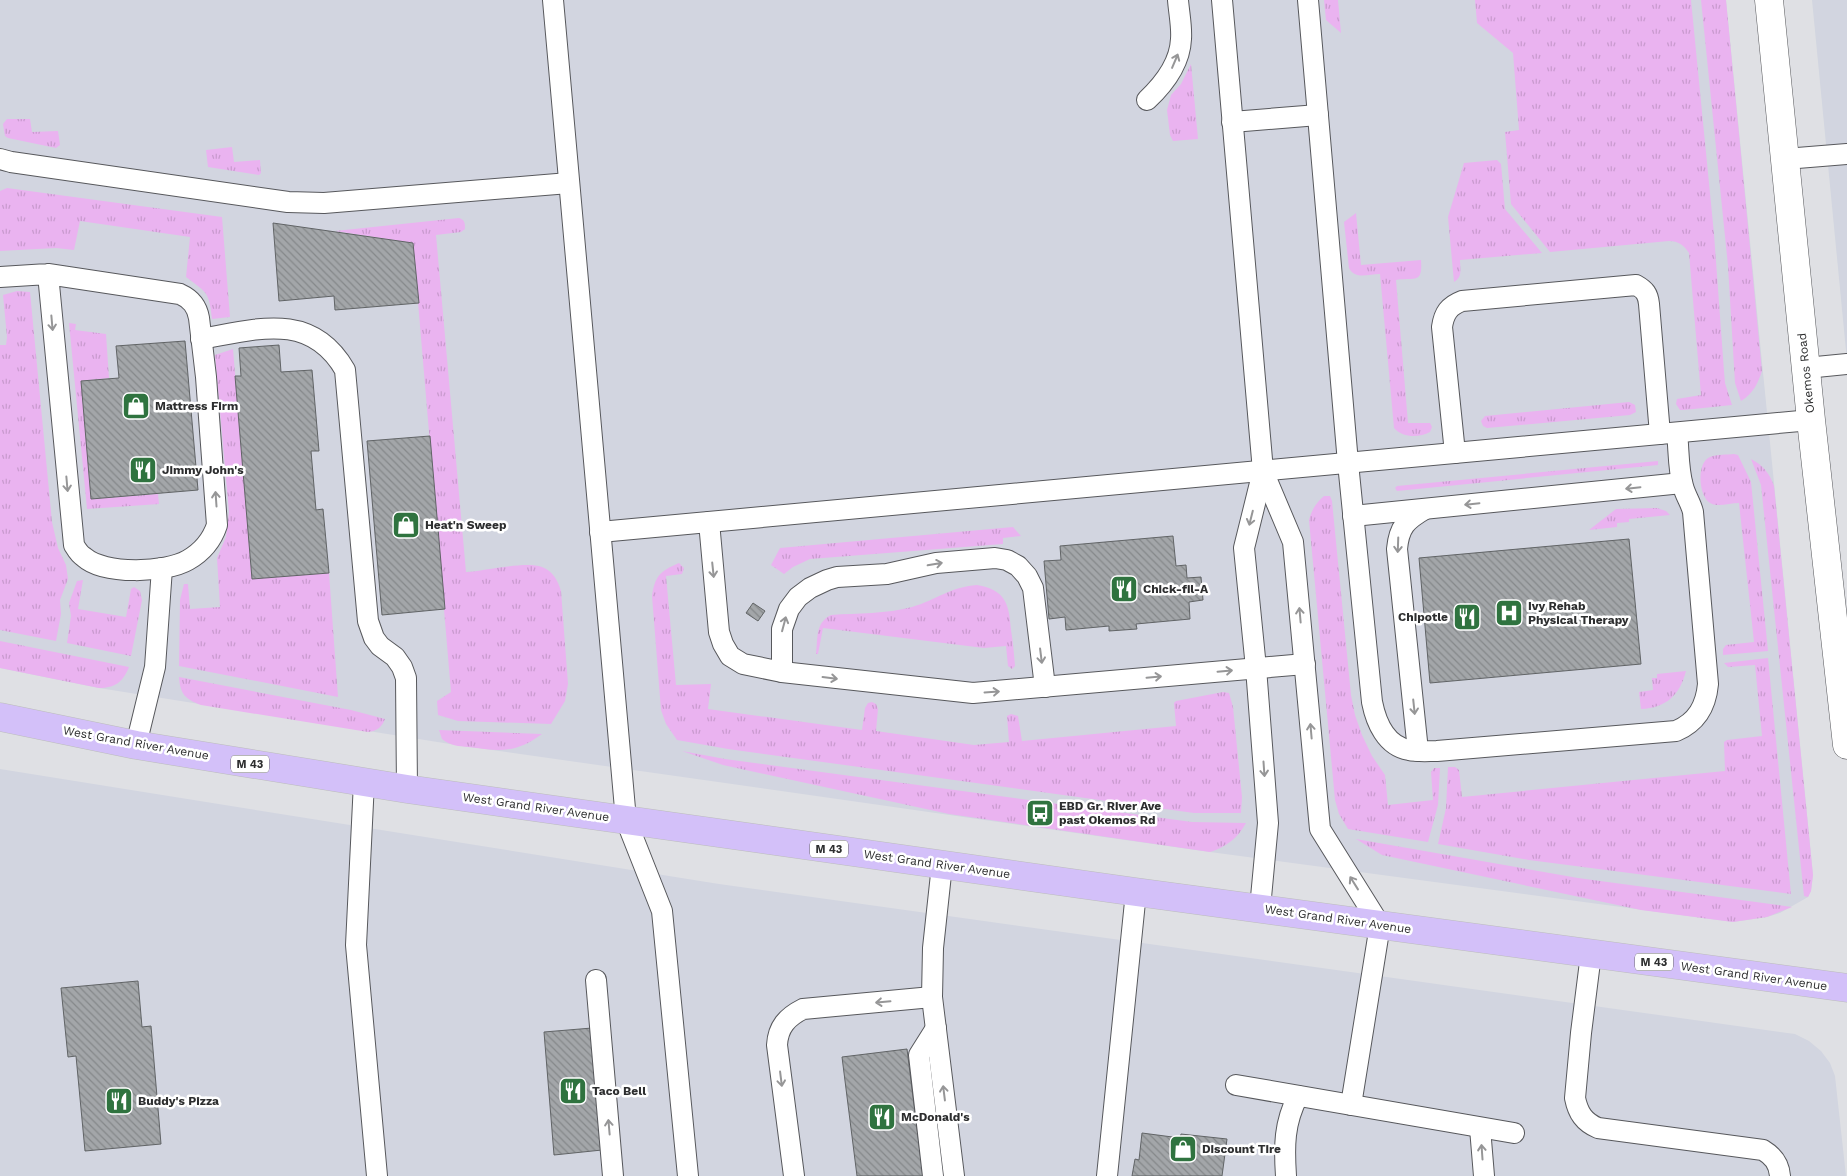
<svg xmlns="http://www.w3.org/2000/svg" width="1847" height="1176" viewBox="0 0 1847 1176" font-family="'Work Sans',sans-serif">
  <defs>
    <pattern id="grass-tufts" width="24" height="20" patternUnits="userSpaceOnUse" patternTransform="scale(1.25)"><rect width="24" height="20" fill="#eab3f0"/><path d="M3 7l-1-3M5 7V3M7 7l1-3M15 17l-1-3M17 17v-4M19 17l1-3" fill="none" stroke="#c99ace"/></pattern>
    <pattern id="building-back-hatch" width="6" height="6" patternUnits="userSpaceOnUse" patternTransform="scale(1.25)"><rect width="6" height="6" fill="#a3a6a9"/><path d="M-1 5l2 2M0 0l6 6M5-1l2 2" fill="none" stroke="#85888a"/></pattern>
  </defs>
  <rect width="100%" height="100%" fill="#dfe0e4"/>
  <g fill="#d2d5e0">
    <path d="M0 0H1726L1813 875 1811 891 1808 897 1780 913 1767 917 1733 922 1210 852 450 744 99 688 0 668Z"/>
    <path d="M1812 0H1847V361Z"/>
    <path d="M0 769 719 884 1795 1034 1809 1041 1821 1051 1830 1063 1835 1076 1846 1176H0Z"/>
  </g>
  <g fill="url(#grass-tufts)">
    <path d="M1324 0H1338L1341 33 1326 20Z"/>
    <path d="M1475 0H1691L1714 234 1724 371 1725 383 1732 405 1684 410H1680L1676 404 1677 399 1701 395 1689 253C1684 245 1678 241 1669 241L1550 252 1511 204 1505 132 1519 130 1513 53 1477 23Z"/>
    <path d="M1701 0H1726L1762 371C1758 383 1753 394 1741 401L1735 383 1728 266Z"/>
    <path d="M1191 64 1198 139 1173 141 1170 135 1167 110 1171 95 1181 84Z"/>
    <path d="M7 119H30L32 132 58 131 60 145 56 148 8 138 5 136 3 124Z"/>
    <path d="M232 147 234 162 260 160 261 173 259 175 208 167 206 150Z"/>
    <path d="M1497 160 1501 164 1505 209 1542 253 1460 260C1460 268 1463 277 1454 282L1448 217 1464 163Z"/>
    <path d="M7 188 222 217 230 317 212 319C209 291 207 293 186 277L190 237 80 221 74 250 56 248 0 251V191Z"/>
    <path d="M1356 213 1361 265 1421 260C1423 285 1414 277 1396 280L1408 423H1430L1432 427 1430 432C1419 438 1403 438 1394 428L1380 274C1369 274 1355 280 1349 268L1344 222Z"/>
    <path d="M459 218C465 220 465 223 465 229L461 232 436 235 466 572C485 571 525 561 542 567 553 571 558 581 561 591L568 684 565 701 551 724 458 721 438 715 437 701 451 692 413 243 335 231Z"/>
    <path d="M17 291 30 292 52 522 58 548 66 565 68 579 60 600 61 614 56 641 0 630V345H6L7 337 3 295Z"/>
    <path d="M69 323 76 324 75 330 106 334 109 378 81 381 91 499 158 494 159 504 87 509Z"/>
    <path d="M233 349 252 578 329 573 338 697 179 666 180 600 184 584H188L190 609 220 607 217 558 226 537 229 512 215 355Z"/>
    <path d="M1629 402 1635 405 1636 412 1630 415 1487 428 1483 426 1481 421 1485 416Z"/>
    <path d="M1734 454 1738 455 1751 482 1768 651 1723 655V649L1726 645 1754 642 1739 503C1731 503 1719 507 1712 504 1698 499 1696 462 1710 457 1717 454 1727 455 1734 454Z"/>
    <path d="M1751 459C1763 465 1770 474 1774 486L1813 875 1811 891 1808 897 1804 896 1761 485Z"/>
    <path d="M1658 461V465L1397 491 1395 488 1397 486Z"/>
    <path d="M1324 496H1330L1332 501 1351 695 1355 715 1362 735 1372 756 1385 775 1388 805 1433 800 1431 772 1434 768H1440L1438 805 1428 842 1348 829 1339 814 1335 800 1309 520C1312 509 1316 503 1324 496Z"/>
    <path d="M1657 508 1666 511 1670 515 1629 519V522L1617 523V527L1589 530 1616 509Z"/>
    <path d="M1013 527 1021 536 1003 538V544L810 559 793 567 784 574 771 565 780 548Z"/>
    <path d="M679 563 684 568 682 574 666 576 676 685 711 684 708 709 862 730 865 708 868 703 872 702 876 704 878 709 876 731 974 745 1009 742 1007 716 1011 714 1018 716 1022 741 1176 726 1174 703 1176 701 1223 692 1229 693 1233 707 1242 797 1241 813H1194L728 749 677 740 666 724 661 710 652 596C655 576 660 571 679 563Z"/>
    <path d="M83 580 78 609 126 617 131 589 134 587 140 591 142 600 131 656 67 643 71 616 69 603 77 581Z"/>
    <path d="M977 585C1006 590 1009 604 1011 630 1013 642 1014 654 1015 666L1012 669 1008 666 1006 646 984 648 823 628 818 654H816C818 638 815 623 831 615 858 613 886 614 912 607 936 600 950 587 977 585Z"/>
    <path d="M0 641 129 667C123 682 115 688 99 688L0 668Z"/>
    <path d="M1768 658 1791 894 1529 860 1438 844 1446 808 1448 767H1455L1459 770 1462 797 1725 771 1724 742 1727 740 1762 736 1755 665 1728 667 1724 663Z"/>
    <path d="M1686 671C1680 695 1666 708 1641 709L1639 692 1653 690 1652 678H1657V674Z"/>
    <path d="M179 677 351 710 385 719C382 727 377 731 368 732L201 705C185 699 180 694 179 677Z"/>
    <path d="M439 730 542 734C515 754 499 751 468 747 459 746 450 746 442 739Z"/>
    <path d="M682 751 725 759 1192 822 1246 823C1238 838 1226 847 1210 852L949 814 723 765Z"/>
    <path d="M1356 839 1578 878 1792 907 1767 917 1733 922 1641 910 1382 855Z"/>
  </g>
  <g fill="url(#building-back-hatch)" stroke="#616466">
    <path d="M273 223 413 243 419 303 335 310 334 296 279 301Z"/>
    <path d="M185 341 198 490 91 499 81 381 119 378 116 346Z"/>
    <path d="M279 345 281 372 312 370 319 451H311L316 510 323 509 329 573 252 579 235 376H241L239 348Z"/>
    <path d="M430 436 445 609 382 615 367 441Z"/>
    <path d="M1173 536 1176 566 1186 565 1187 578 1201 577 1203 600 1189 602 1190 619 1136 624 1137 629 1109 631V626L1066 630 1065 617 1049 619 1044 561 1061 560 1060 546Z"/>
    <path d="M1629 539 1641 664 1430 683 1419 558Z"/>
    <path d="M753 603 765 611 758 621 746 613Z"/>
    <path d="M138 981 142 1027 151 1026 161 1144 85 1151 76 1056 68 1057 61 988Z"/>
    <path d="M592 1028 602 1150 554 1155 544 1032Z"/>
    <path d="M907 1049 923 1176H857L842 1057Z"/>
    <path d="M1142 1133 1180 1138 1181 1134 1227 1139 1222 1176H1132L1135 1159 1139 1160Z"/>
  </g>
  <g fill="none" stroke-linecap="round" stroke-linejoin="round">
    <g stroke="#57585c" stroke-width="22">
      <g id="lane">
        <path d="M553 0 626 820 662 911 688 1176"/>
        <path d="M1222 0 1263 471 1293 542 1320 829 1380 925 1351 1105"/>
        <path d="M1308 0 1348 463 1372 702C1376 722 1386 746 1409 750 1418 752 1428 751 1437 751L1676 731C1697 722 1706 706 1708 684L1693 512C1691 503 1685 495 1683 486 1678 469 1679 450 1677 433"/>
        <path d="M1147 100C1164 84 1180 64 1181 39 1182 27 1179 13 1178 0"/>
        <path d="M1232 122 1318 115"/>
        <path d="M0 159 11 162 288 202 324 203 569 183"/>
        <path d="M1785 159 1847 154"/>
        <path d="M0 277 48 274 180 294C191 299 197 306 199 318L206 377 217 525C212 540 202 552 188 560 166 573 104 575 84 557 79 554 77 550 74 545L48 274"/>
        <path d="M201 339C257 329 311 311 345 370L368 621 374 638 380 646 395 657 402 667 406 678 407 789"/>
        <path d="M1806 368 1847 364"/>
        <path d="M1455 453 1442 327C1444 313 1449 306 1462 301L1636 285C1645 290 1648 294 1649 304L1660 434"/>
        <path d="M1353 516 1682 483"/>
        <path d="M709 522 719 632 723 644 730 656 743 664 782 672 973 693 1305 664"/>
        <path d="M600 532 1811 420"/>
        <path d="M782 672V629L789 609 798 597 810 588 827 580 837 577 887 574 936 563 995 558 1007 560 1018 566 1027 576 1033 588 1045 687"/>
        <path d="M136 745 155 667 162 568"/>
        <path d="M1418 751 1397 549C1399 527 1406 520 1425 509"/>
        <path d="M364 782 356 945 377 1176"/>
        <path d="M942 865 933 948 932 997 954 1176"/>
        <path d="M1260 908 1268 823 1256 668 1244 548 1263 471"/>
        <path d="M1591 954 1581 1033 1575 1098C1578 1113 1584 1122 1598 1128L1763 1150C1773 1156 1779 1163 1780 1176"/>
        <path d="M596 980 613 1176"/>
        <path d="M1236 1085 1514 1133"/>
        <path d="M1480 1128 1484 1176"/>
        <path d="M794 1176 777 1045C778 1027 787 1017 803 1009L932 997"/>
        <path d="M933 1176 919 1055 936 1028"/>
        <path d="M1107 1176 1136 892"/>
        <path d="M1286 1176C1284 1146 1284 1123 1298 1096"/>
      </g>
    </g>
    <g stroke="#57585c" stroke-width="29">
      <path id="secondary" d="M1769 0 1811 420 1847 745"/>
    </g>
    <g stroke="#bcbcbc" stroke-width="29">
      <path id="primary" d="M0 717 136 745 407 789 1136 892 1847 988"/>
    </g>
    <use href="#lane" stroke="#fff" stroke-width="20"/>
    <use href="#secondary" stroke="#fff" stroke-width="28"/>
    <use href="#primary" stroke="#d3c0f9" stroke-width="28"/>
  </g>
  <defs><path id="oneway-shaft" d="M-6 0H5M1.5-3L5.5 0L1.5 3" fill="none" stroke-width="1.6" stroke-linecap="round" stroke-linejoin="round" transform="scale(1.25)"/></defs>
  <g stroke="#969697">
    <use href="#oneway-shaft" transform="translate(1175 61) rotate(-67)"/>
    <use href="#oneway-shaft" transform="translate(52 323) rotate(85)"/>
    <use href="#oneway-shaft" transform="translate(67 484) rotate(85)"/>
    <use href="#oneway-shaft" transform="translate(1633 488) rotate(174)"/>
    <use href="#oneway-shaft" transform="translate(216 499) rotate(-94)"/>
    <use href="#oneway-shaft" transform="translate(1472 504) rotate(174)"/>
    <use href="#oneway-shaft" transform="translate(1251 518) rotate(104)"/>
    <use href="#oneway-shaft" transform="translate(1398 545) rotate(92)"/>
    <use href="#oneway-shaft" transform="translate(935 564) rotate(-10)"/>
    <use href="#oneway-shaft" transform="translate(713 570) rotate(84)"/>
    <use href="#oneway-shaft" transform="translate(1300 615) rotate(-95)"/>
    <use href="#oneway-shaft" transform="translate(784 624) rotate(-75)"/>
    <use href="#oneway-shaft" transform="translate(1041 656) rotate(83)"/>
    <use href="#oneway-shaft" transform="translate(1225 671) rotate(-5)"/>
    <use href="#oneway-shaft" transform="translate(1154 677) rotate(-5)"/>
    <use href="#oneway-shaft" transform="translate(830 678) rotate(7)"/>
    <use href="#oneway-shaft" transform="translate(992 692) rotate(-4)"/>
    <use href="#oneway-shaft" transform="translate(1414 707) rotate(84)"/>
    <use href="#oneway-shaft" transform="translate(1311 731) rotate(-95)"/>
    <use href="#oneway-shaft" transform="translate(1264 769) rotate(86)"/>
    <use href="#oneway-shaft" transform="translate(1354 883) rotate(-122)"/>
    <use href="#oneway-shaft" transform="translate(883 1002) rotate(175)"/>
    <use href="#oneway-shaft" transform="translate(781 1079) rotate(83)"/>
    <use href="#oneway-shaft" transform="translate(944 1093) rotate(-97)"/>
    <use href="#oneway-shaft" transform="translate(609 1127) rotate(-95)"/>
    <use href="#oneway-shaft" transform="translate(1482 1152) rotate(-94)"/>
  </g>
  <defs>
    <g id="shop-square" transform="scale(1.4375)"><rect x="-9" y="-9" width="18" height="18" rx="4" fill="#2f733f" stroke="#fff"/><path d="M-5-2.5h2.3a2.7 3.5 0 0 1 5.4 0H5L5.5 6h-11ZM-1.5-2.5h3a1.5 2.3 0 0 0-3 0Z" fill="#fff"/></g>
    <g id="restaurant-square" transform="scale(1.4375)"><rect x="-9" y="-9" width="18" height="18" rx="4" fill="#2f733f" stroke="#fff"/><path d="M-5-6h1v4h1v-4h1v4h1v-4h1v5L-1.5 .5V6h-2V.5L-5-1ZM5-6V6H3V1.5H1.5Q1.5-4 5-6Z" fill="#fff"/></g>
    <g id="hospital-square" transform="scale(1.4375)"><rect x="-9" y="-9" width="18" height="18" rx="4" fill="#2f733f" stroke="#fff"/><path d="M-5-5h3v3.5h4V-5h3V5h-3V1.5h-4V5h-3Z" fill="#fff"/></g>
    <g id="bus-square" transform="scale(1.4375)"><rect x="-9" y="-9" width="18" height="18" rx="4" fill="#2f733f" stroke="#fff"/><path d="M-5-6H5V4H4V6H2V4H-2V6H-4V4H-5ZM-3.5-4V0h7V-4ZM-3.5 1.2v1.5H-2V1.2ZM2 1.2v1.5H3.5V1.2Z" fill="#fff"/></g>
  </defs>
  <g fill-rule="evenodd">
    <use href="#shop-square" x="136" y="406"/>
    <use href="#restaurant-square" x="143" y="470"/>
    <use href="#shop-square" x="406" y="525"/>
    <use href="#restaurant-square" x="1124" y="589"/>
    <use href="#hospital-square" x="1509" y="613"/>
    <use href="#restaurant-square" x="1467" y="617"/>
    <use href="#bus-square" x="1040" y="813"/>
    <use href="#restaurant-square" x="573" y="1091"/>
    <use href="#restaurant-square" x="119" y="1101"/>
    <use href="#restaurant-square" x="882" y="1117"/>
    <use href="#shop-square" x="1183" y="1149"/>
  </g>
  <g text-anchor="middle" dominant-baseline="central" stroke-width="5" stroke-linejoin="round" paint-order="stroke">
    <g fill="#fff" stroke="#6c6d6d" stroke-width="1">
      <rect x="231" y="755.5" width="38" height="17" rx="4"/>
      <rect x="810" y="840.5" width="38" height="17" rx="4"/>
      <rect x="1635" y="953.5" width="38" height="17" rx="4"/>
    </g>
    <g font-size="11" font-weight="bold" fill="#2d2e2f">
      <text x="250" y="764">M 43</text>
      <text x="829" y="849">M 43</text>
      <text x="1654" y="962">M 43</text>
    </g>
    <g font-size="12" fill="#2d2e2f" stroke="#fff">
      <text transform="translate(1806 373) rotate(-96)">Okemos Road</text>
      <text transform="translate(136 743) rotate(10)">West Grand River Avenue</text>
      <text transform="translate(536 807) rotate(8)">West Grand River Avenue</text>
      <text transform="translate(937 864) rotate(8)">West Grand River Avenue</text>
      <text transform="translate(1338 919) rotate(8)">West Grand River Avenue</text>
      <text transform="translate(1754 976) rotate(8)">West Grand River Avenue</text>
    </g>
    <g font-size="12" font-weight="bold" fill="#2d2e2f" stroke="#fff" text-anchor="start">
      <text x="155" y="406">Mattress Firm</text>
      <text x="162" y="470">Jimmy John's</text>
      <text x="425" y="525">Heat'n Sweep</text>
      <text x="1143" y="589">Chick-fil-A</text>
      <text x="1528" y="606">Ivy Rehab<tspan x="1528" dy="14">Physical Therapy</tspan></text>
      <text x="1448" y="617" text-anchor="end">Chipotle</text>
      <text x="1059" y="806">EBD Gr. River Ave<tspan x="1059" dy="14">past Okemos Rd</tspan></text>
      <text x="592" y="1091">Taco Bell</text>
      <text x="138" y="1101">Buddy's Pizza</text>
      <text x="901" y="1117">McDonald's</text>
      <text x="1202" y="1149">Discount Tire</text>
    </g>
  </g>
</svg>
